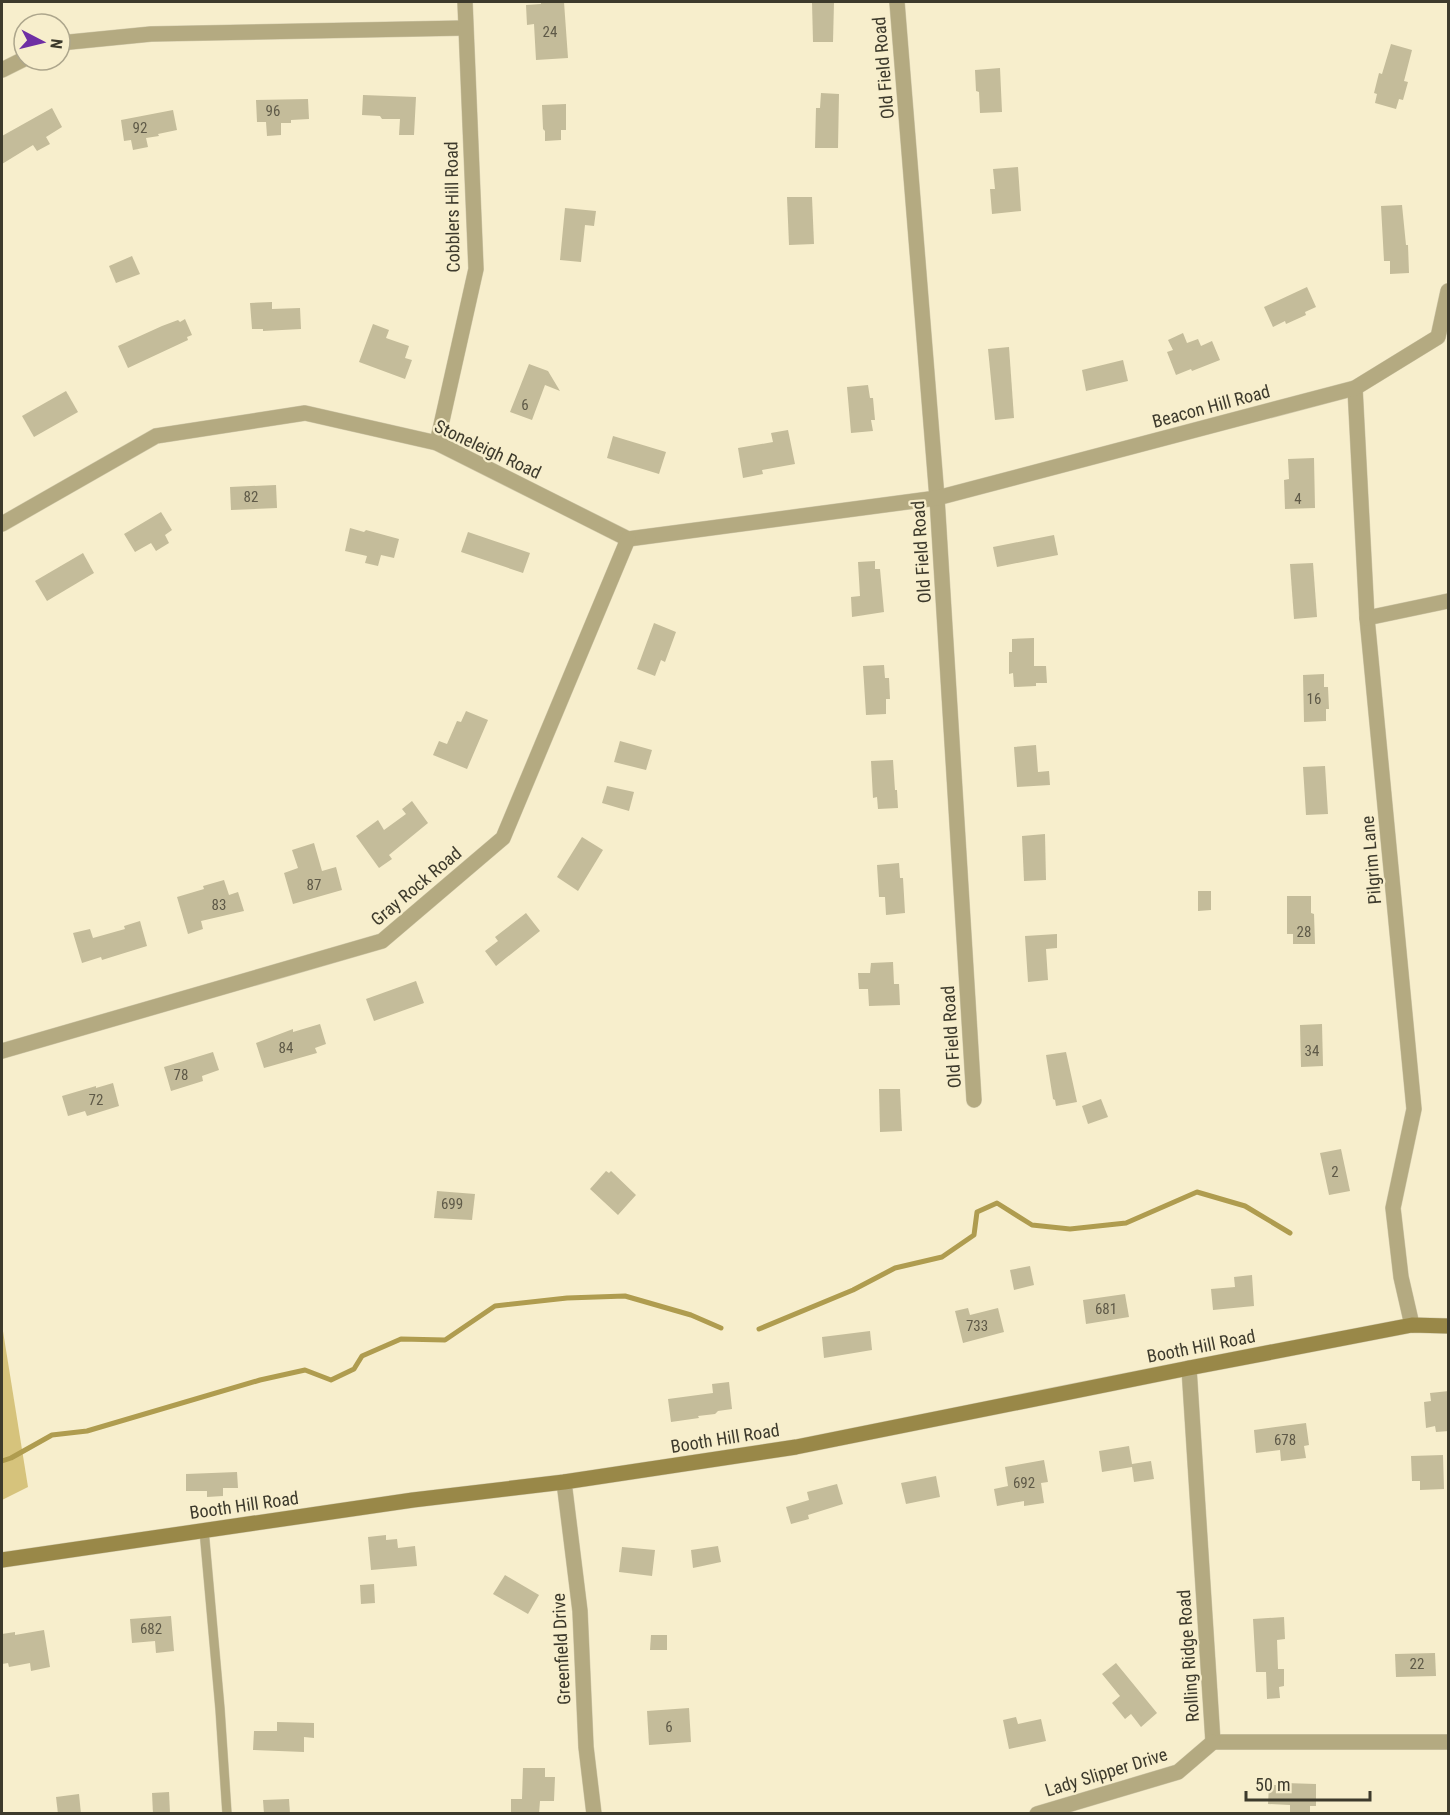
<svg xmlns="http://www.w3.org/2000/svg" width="1450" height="1815" viewBox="0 0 1450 1815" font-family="'Roboto Condensed',sans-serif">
  <rect width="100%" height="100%" fill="#f7eecc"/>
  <path fill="#d6c37c" d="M2 1325 28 1487 2 1500Z"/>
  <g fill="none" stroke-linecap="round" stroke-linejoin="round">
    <g stroke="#af9c4f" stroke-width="5">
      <path d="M759 1329 853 1290 895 1268 942 1257 974 1235 977 1212 997 1203 1032 1225 1070 1229 1126 1223 1197 1192 1245 1206 1290 1233"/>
      <path d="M2 1461 11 1458 52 1435 87 1431 260 1380 305 1370 331 1380 354 1369 362 1356 401 1339 445 1340 495 1306 567 1298 625 1296 691 1315 721 1328"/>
    </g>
  </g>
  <g fill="#c4bc9a">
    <path d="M541 2H564L568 58 536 60 534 24 527 25 526 5 541 4Z"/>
    <path d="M812 2H834L833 42H813Z"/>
    <path d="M1391 44 1412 50 1404 81 1408 82 1403 100 1399 99 1396 109 1375 103 1377 94 1374 93 1379 73 1382 74Z"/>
    <path d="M1000 68 1002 112 980 113 979 92 976 91 975 70Z"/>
    <path d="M821 93 839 94 838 148H815L816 108H820Z"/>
    <path d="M363 95 416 97 414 135H399L400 119H382L380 116 362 115Z"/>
    <path d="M308 99 309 119 291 120V123H281V135L267 136 266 122H257L256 100Z"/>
    <path d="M566 104V130H561V140L545 141V131L543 129 542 105Z"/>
    <path d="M52 108 62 127 46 137 50 144 37 151 33 145 2 164V136Z"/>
    <path d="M173 110 177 130 158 134 159 136 146 138 148 147 133 150 131 140 124 141 121 120Z"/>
    <path d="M1018 167 1021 211 992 214 990 189H995L993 169Z"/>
    <path d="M787 197H812L814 244 789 245Z"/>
    <path d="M1402 205 1406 245H1408L1409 273 1390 274V261H1384L1381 206Z"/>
    <path d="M565 208 596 211 594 226 585 225 581 262 560 260Z"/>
    <path d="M132 256 140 274 116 283 109 266Z"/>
    <path d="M1307 287 1316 307 1305 312 1306 315 1286 324 1285 321 1273 327 1264 307Z"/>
    <path d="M272 302V309L300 308 301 329 263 331V329H252L250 303Z"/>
    <path d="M185 319 192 335 187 337 188 340 128 368 118 346 162 326 178 320 180 322Z"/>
    <path d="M373 324 389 330 386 338 409 346 405 358 412 360 405 379 359 362Z"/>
    <path d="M1183 333 1187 343 1198 339 1201 346 1212 341 1220 360 1192 371 1191 369 1176 375 1167 352 1173 350 1168 340Z"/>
    <path d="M1009 347 1014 418 995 420 988 349Z"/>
    <path d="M1123 360 1128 381 1086 391 1082 370Z"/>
    <path d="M529 364 548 371 560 391 545 385 532 420 510 412Z"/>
    <path d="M868 385 870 398H873L875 420H871L873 431 851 433 847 387Z"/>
    <path d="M66 391 78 412 34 437 22 416Z"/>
    <path d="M788 430 795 464 762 470 763 474 743 478 738 448 773 442 771 433Z"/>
    <path d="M613 436 666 452 659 474 607 458Z"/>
    <path d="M1314 458 1315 508 1285 509 1284 480 1289 479 1288 459Z"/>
    <path d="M276 485 277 508 231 510 230 487Z"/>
    <path d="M161 512 172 530 165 535 169 543 156 551 151 543 135 552 124 534Z"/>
    <path d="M350 528 364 532 366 530 399 539 394 558 381 555 378 566 365 563 367 556 345 551Z"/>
    <path d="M468 532 530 553 523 573 461 552Z"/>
    <path d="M1054 535 1058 555 997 567 993 547Z"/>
    <path d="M83 553 94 573 47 601 35 581Z"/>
    <path d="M875 561V569H880L884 612 852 617 851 597 860 596 858 562Z"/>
    <path d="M1313 563 1317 617 1294 619 1290 564Z"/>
    <path d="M654 623 676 632 665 662 661 660 655 676 637 669Z"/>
    <path d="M1034 638V666H1046L1047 683H1036V686L1014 687 1013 673 1009 674V652H1012V639Z"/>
    <path d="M884 665 885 678H889L890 699H886V714L866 715 863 666Z"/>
    <path d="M1324 674V687H1328L1329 709H1326V721L1304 722 1303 675Z"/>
    <path d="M466 711 488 720 467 769 433 755 439 741 447 744 457 721 461 722Z"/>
    <path d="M620 741 652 750 646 770 614 762Z"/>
    <path d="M1036 745 1038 772 1049 771 1050 785 1017 787 1014 747Z"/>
    <path d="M893 760 895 790H897L898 808 878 809 877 797 873 798 871 761Z"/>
    <path d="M1325 766 1328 814 1306 815 1303 767Z"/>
    <path d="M607 786 634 792 629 811 602 803Z"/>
    <path d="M412 801 428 823 389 855 392 859 379 868 356 836 378 820 384 830 406 814 402 809Z"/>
    <path d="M1045 834 1046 880 1024 881 1022 836Z"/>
    <path d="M582 837 603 850 578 891 557 877Z"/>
    <path d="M314 843 322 871 336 867 342 890 293 904 284 873 298 868 292 850Z"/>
    <path d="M899 863 900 878H903L905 913 886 915 885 897H879L877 865Z"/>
    <path d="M224 880 229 895 238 892 244 911 201 921 203 929 188 934 177 897 204 889 203 886Z"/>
    <path d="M1198 891H1211V910L1198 911Z"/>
    <path d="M1287 896H1311V913L1314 914 1315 944H1293V934H1287Z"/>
    <path d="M526 913 540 931 496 966 485 951 498 941 495 937Z"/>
    <path d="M140 921 147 946 102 960 101 957 82 963 73 933 90 929 93 938 125 929 124 926Z"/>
    <path d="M1057 934V948L1046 949 1048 980 1028 982 1025 936Z"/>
    <path d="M893 962 894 984H899L900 1005 869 1006 868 989H859L858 973H870L871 963Z"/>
    <path d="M416 981 424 1003 374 1021 366 999Z"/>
    <path d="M320 1024 326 1044 315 1048 317 1053 264 1068 256 1043 293 1029V1032Z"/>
    <path d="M1322 1024 1323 1066 1301 1067 1300 1025Z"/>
    <path d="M213 1052 219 1070 202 1076 203 1081 171 1091 164 1067Z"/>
    <path d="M1066 1052 1077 1102 1056 1106 1055 1100 1053 1099 1046 1055Z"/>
    <path d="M113 1083 119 1106 87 1116 85 1111 68 1116 62 1096 96 1086V1088Z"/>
    <path d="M879 1089H900L902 1131 880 1132Z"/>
    <path d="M1101 1099 1108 1117 1088 1124 1082 1106Z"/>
    <path d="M1341 1149 1350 1191 1329 1195 1320 1153Z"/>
    <path d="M606 1171 609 1173 611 1171 636 1195 618 1215 590 1189Z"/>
    <path d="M437 1191 475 1194 472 1220 434 1218Z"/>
    <path d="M1030 1266 1034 1285 1014 1290 1010 1270Z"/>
    <path d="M1252 1275 1254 1306 1213 1310 1211 1289 1235 1287 1234 1277Z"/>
    <path d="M1125 1294 1129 1317 1086 1324 1083 1300Z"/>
    <path d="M968 1308 970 1315 998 1308 1004 1332 963 1343 955 1311Z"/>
    <path d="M870 1331 872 1350 824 1358 822 1337Z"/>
    <path d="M729 1382 732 1409 718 1411 715 1414 698 1416 699 1418 671 1422 668 1399 713 1393 712 1384Z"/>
    <path d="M1449 1391V1431L1436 1432 1435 1426 1426 1428 1424 1402 1431 1401 1430 1393Z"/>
    <path d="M1306 1423 1309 1445 1304 1446 1306 1458 1281 1461 1280 1450 1256 1453 1254 1430Z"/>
    <path d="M1129 1446 1132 1464 1151 1461 1154 1479 1134 1482 1132 1467 1102 1472 1099 1451Z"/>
    <path d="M1443 1455 1444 1489 1420 1490V1481H1412L1411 1456Z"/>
    <path d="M1044 1460 1048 1482 1041 1483 1044 1503 1024 1506V1501L997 1506 994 1489 1008 1486 1005 1467Z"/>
    <path d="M237 1472 238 1488H223V1496L207 1497V1491H186V1474Z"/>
    <path d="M936 1476 940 1497 906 1504 901 1483Z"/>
    <path d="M837 1484 843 1504 808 1515 809 1519 791 1524 786 1507 809 1500 807 1492Z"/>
    <path d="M386 1535V1540L397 1539 398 1548 415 1546 417 1566 371 1570 368 1537Z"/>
    <path d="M718 1546 721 1562 693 1568 691 1550Z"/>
    <path d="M622 1547 655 1550 652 1576 619 1572Z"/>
    <path d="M505 1575 539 1595 528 1614 493 1594Z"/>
    <path d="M374 1584 375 1603 361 1604 360 1585Z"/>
    <path d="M171 1616 174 1651 156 1653 155 1641 132 1643 130 1619Z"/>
    <path d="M1284 1617 1285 1639 1277 1640 1278 1669H1284V1686L1279 1687 1280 1698 1267 1699 1266 1672H1256L1253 1619Z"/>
    <path d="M44 1630 50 1667 31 1671 30 1663 9 1667 8 1663 2 1664V1634L15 1632V1635Z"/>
    <path d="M651 1635H667V1650H650Z"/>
    <path d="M1435 1653 1436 1676 1396 1677 1395 1654Z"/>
    <path d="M1116 1663 1157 1713 1141 1727 1131 1714 1125 1719 1112 1703 1120 1696 1102 1674Z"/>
    <path d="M689 1708 691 1742 649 1745 647 1711Z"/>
    <path d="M1016 1717 1018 1724 1041 1719 1046 1741 1009 1749 1003 1720Z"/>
    <path d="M277 1722 314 1723V1738L304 1737V1752L253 1750 254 1731H277Z"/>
    <path d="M523 1768H545V1777H555L554 1801H540L539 1814H511V1799H522Z"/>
    <path d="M1285 1783 1316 1784V1806H1310V1814H1290V1805L1268 1804 1269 1785H1285Z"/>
    <path d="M169 1792 170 1813 153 1814 152 1793Z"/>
    <path d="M79 1794 81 1814H58L56 1797Z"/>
    <path d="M289 1799 290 1814H264L263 1800Z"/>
  </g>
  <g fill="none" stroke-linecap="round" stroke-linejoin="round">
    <g stroke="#d2caac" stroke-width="10">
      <path id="lane" d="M204 1530 220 1709 227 1814"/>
    </g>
    <g stroke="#d2caac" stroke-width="16">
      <g id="street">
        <path d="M897 2 937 498 974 1100"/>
        <path d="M60 43 151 34 465 28"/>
        <path d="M2 70 24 59"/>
        <path d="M1355 388 1367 618 1414 1109 1393 1208 1401 1277 1412 1325"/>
        <path d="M437 443 476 269 465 2"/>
        <path d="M2 524 156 436 305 413 437 443 628 539 937 498 1355 388 1438 337 1448 291"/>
        <path d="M1367 618 1448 601"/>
        <path d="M2 1051 382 941 503 838 628 539"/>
        <path d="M1189 1368 1213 1742H1448"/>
        <path d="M564 1482 580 1611 586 1747 594 1814"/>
        <path d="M1037 1814 1178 1772 1213 1742"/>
      </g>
    </g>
    <g stroke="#d2caac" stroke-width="16">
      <path id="secondary" d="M2 1560 413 1500 564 1482 796 1447 1189 1368 1412 1325 1448 1326"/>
    </g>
    <use href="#lane" stroke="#b4aa81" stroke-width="9"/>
    <use href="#street" stroke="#b4aa81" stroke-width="15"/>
    <use href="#secondary" stroke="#998848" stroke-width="15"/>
  </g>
  <g text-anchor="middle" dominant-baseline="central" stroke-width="4.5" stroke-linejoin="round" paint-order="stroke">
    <g font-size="15" fill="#5f5a48">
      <text x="550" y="32">24</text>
      <text x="273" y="111">96</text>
      <text x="140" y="128">92</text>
      <text x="525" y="405">6</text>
      <text x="251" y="497">82</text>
      <text x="1298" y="499">4</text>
      <text x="1314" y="699">16</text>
      <text x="314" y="885">87</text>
      <text x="219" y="905">83</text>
      <text x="1304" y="932">28</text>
      <text x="286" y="1048">84</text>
      <text x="1312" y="1051">34</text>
      <text x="181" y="1075">78</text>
      <text x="96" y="1100">72</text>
      <text x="1335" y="1172">2</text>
      <text x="452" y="1204">699</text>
      <text x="1106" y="1309">681</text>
      <text x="977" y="1326">733</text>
      <text x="1285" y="1440">678</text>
      <text x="1024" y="1483">692</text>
      <text x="151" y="1629">682</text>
      <text x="1417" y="1664">22</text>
      <text x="669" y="1727">6</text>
    </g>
    <g font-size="18" fill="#3d3a2c" stroke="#f7eecc">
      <text transform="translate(883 68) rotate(-95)">Old Field Road</text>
      <text transform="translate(452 207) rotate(-91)">Cobblers Hill Road</text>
      <text transform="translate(1211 406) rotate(-15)">Beacon Hill Road</text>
      <text transform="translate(488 449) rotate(25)">Stoneleigh Road</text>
      <text transform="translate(921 552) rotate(-94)">Old Field Road</text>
      <text transform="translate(1371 860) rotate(-95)">Pilgrim Lane</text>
      <text transform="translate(416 886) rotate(-40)">Gray Rock Road</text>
      <text transform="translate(951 1037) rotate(-94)">Old Field Road</text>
      <text transform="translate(1201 1346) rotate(-11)">Booth Hill Road</text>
      <text transform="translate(725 1438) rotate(-9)">Booth Hill Road</text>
      <text transform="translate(244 1505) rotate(-8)">Booth Hill Road</text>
      <text transform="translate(561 1649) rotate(-93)">Greenfield Drive</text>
      <text transform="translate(1188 1656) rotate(-94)">Rolling Ridge Road</text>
      <text transform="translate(1106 1772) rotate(-17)">Lady Slipper Drive</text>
    </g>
  </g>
  <rect width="1450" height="1815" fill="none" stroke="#3d3a2c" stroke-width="6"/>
  <g transform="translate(42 42) rotate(97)"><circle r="28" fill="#f7eecc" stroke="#ada68c" stroke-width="1.5"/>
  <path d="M0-4.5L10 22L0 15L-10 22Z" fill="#6f2fa4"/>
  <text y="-9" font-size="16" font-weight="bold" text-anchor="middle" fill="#3d3a2c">N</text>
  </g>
  <path d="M1246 1791v9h124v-9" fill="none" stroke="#3d3a2c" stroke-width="3"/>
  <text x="1255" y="1791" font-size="18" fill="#3d3a2c" stroke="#f7eecc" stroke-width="4.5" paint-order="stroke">50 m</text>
</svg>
